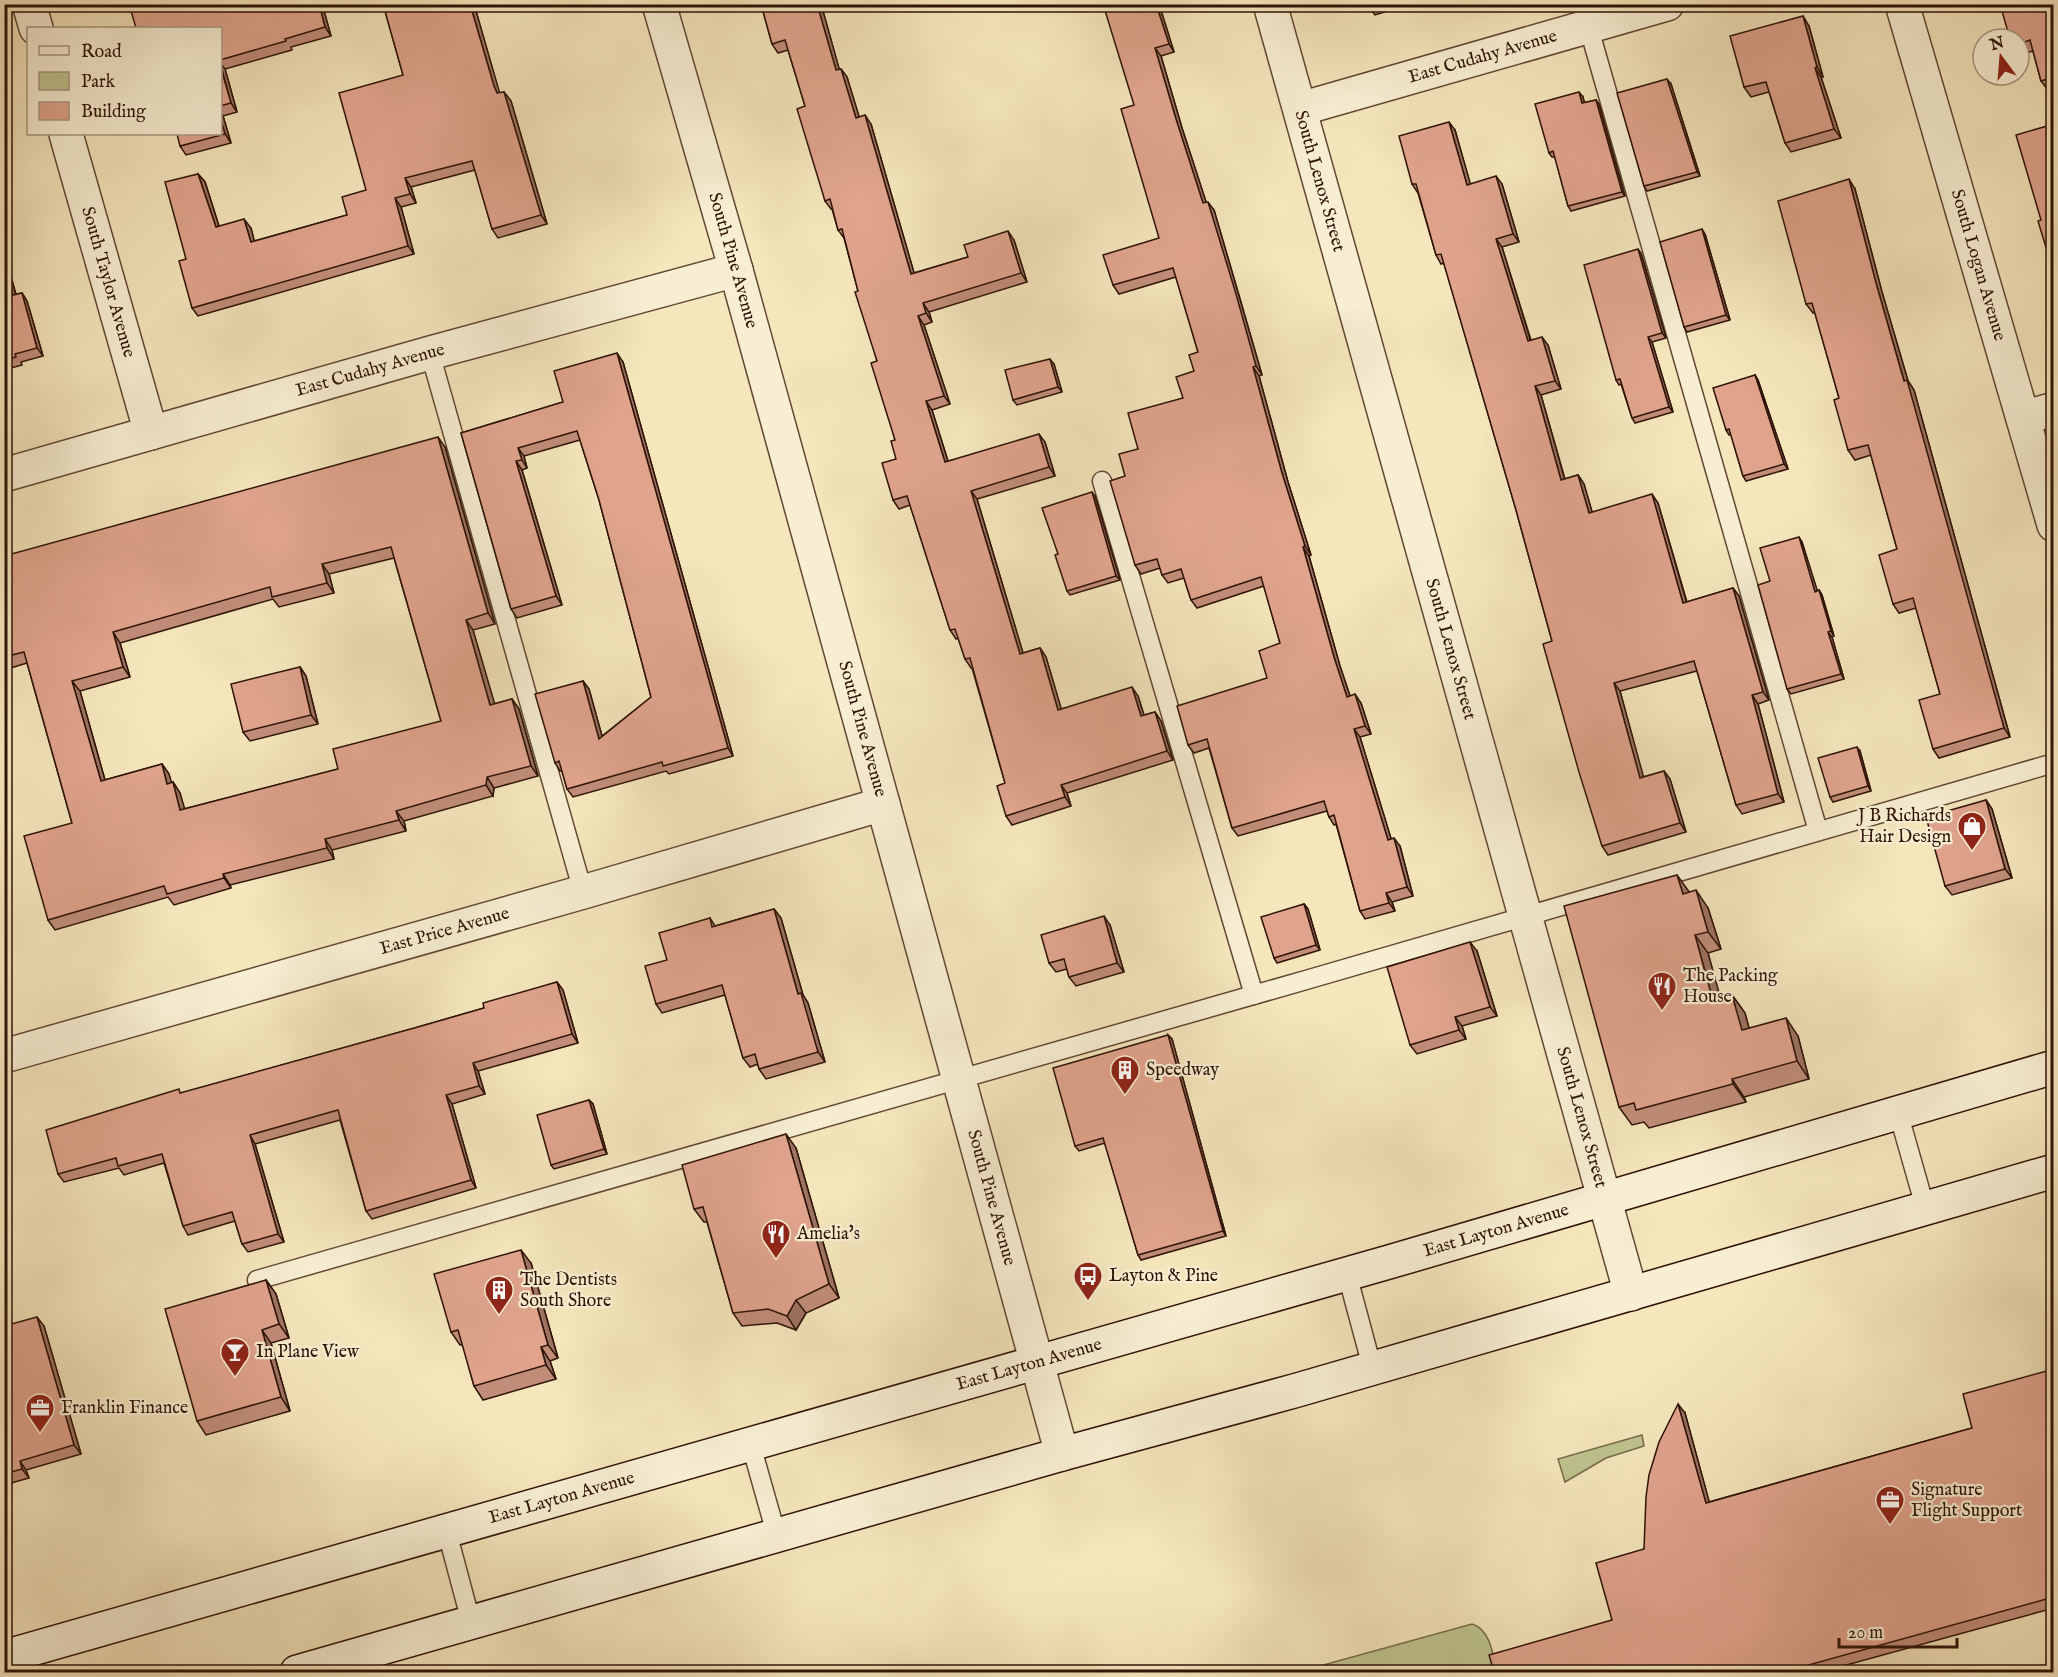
<svg xmlns="http://www.w3.org/2000/svg" width="2058" height="1677" viewBox="0 0 2058 1677" font-family="'IM FELL English',serif">
  <rect width="100%" height="100%" fill="#f5e6bc"/>
  <filter id="stains"><feTurbulence type="fractalNoise" baseFrequency=".00333" numOctaves="4"/><feColorMatrix values="0 0 0 0 .2 0 0 0 0 .09 0 0 0 0 .02 0 0 0 .5 -.17"/></filter>
  <radialGradient id="worn" r=".72"><stop offset=".6" stop-color="#630" stop-opacity="0"/><stop offset="1" stop-color="#630" stop-opacity=".3"/></radialGradient>
  <g fill="#bfc48e" stroke="#776c4a" stroke-width="1.5">
    <path d="M1642 1435 1644 1446 1606 1458 1565 1482 1558 1459Z"/>
    <path d="M1472 1624C1491 1630 1493 1656 1497 1672H1298Z"/>
  </g>
  <g fill="none" stroke-linecap="round" stroke-linejoin="round">
    <g stroke="#604834" stroke-width="21">
      <g id="service">
        <path d="M1582 4 1818 831"/>
        <path d="M430 353 583 892"/>
        <path d="M1102 481 1254 995"/>
        <path d="M1898 1112 1925 1207"/>
        <path d="M1347 1274 1372 1367"/>
        <path d="M257 1280 1306 980 2054 763"/>
        <path d="M751 1445 777 1537"/>
        <path d="M447 1532 471 1622"/>
      </g>
    </g>
    <g stroke="#604834" stroke-width="36">
      <g id="minor">
        <path d="M29 4 36 28"/>
        <path id="s1" d="M659 4 736 270 1062 1454"/>
        <path id="s2" d="M1270 4 1631 1294"/>
        <path id="s3" d="M1902 4 2054 525"/>
        <path id="s4" d="M1300 109 1667 4"/>
        <path id="s5" d="M66 134 151 433"/>
        <path d="M2023 418 2054 409"/>
        <path id="s6" d="M4 475 430 353 736 270"/>
        <path id="s7" d="M4 1056 583 892 883 804"/>
      </g>
    </g>
    <g stroke="#2f1307" stroke-width="36">
      <g id="secondary">
        <path id="s8" d="M4 1657 1389 1262 2054 1067"/>
        <path d="M297 1672 1062 1454 1294 1391 2054 1171"/>
      </g>
    </g>
    <use href="#service" stroke="#f8efd3" stroke-width="18"/>
    <use href="#minor" stroke="#f8efd3" stroke-width="33"/>
    <use href="#secondary" stroke="#f8efd3" stroke-width="33"/>
  </g>
  <g fill="#c18d79" stroke="#2f1307" stroke-width="1.5" fill-rule="evenodd">
    <path d="M322 4 331 36 291 47 292 50 225 69 237 112 223 116 231 143 186 155 180 146 220 134V28Z"/>
    <path d="M383 4H474L499 93 504 92 511 101 547 224 498 238 492 229 475 170 411 187 416 203 401 207 414 254 198 316 192 308 186 259 198 174 205 182 219 226 251 228 254 241 347 215 366 190 403 75Z"/>
    <path d="M761 4H821L839 69H841L847 77 859 117 871 124 914 273 968 257 1014 240 1027 282 929 312 932 322 924 325 950 404 932 410 948 461 1045 442 1055 476 977 499 1023 653 1040 648 1046 657 1061 709 1138 696 1144 715 1155 712 1161 721 1173 760 1067 793 1071 806 1012 825 1006 816 1005 783 972 668H971L965 659 958 638 956 639 950 630 910 505 899 509 893 500 896 459 895 440 877 361 858 291 844 238 838 230 832 209H831L825 201 805 106 788 50 778 53 772 44Z"/>
    <path d="M1159 4 1174 52 1161 56 1182 128 1206 202 1214 210 1241 302 1262 375 1259 376 1288 482 1311 555 1309 556 1340 666 1350 696 1361 703 1371 734 1360 737 1391 839 1400 846 1413 896 1392 902 1395 911 1365 919 1360 911 1336 824 1334 825 1329 817 1327 811 1238 836 1232 828 1209 748 1194 753 1188 745 1267 678 1280 643 1264 586 1197 608 1191 600 1184 578 1168 583 1162 575 1160 568 1141 574 1135 565 1125 476 1138 449 1183 398 1194 371 1198 352 1176 277 1119 294 1113 285 1159 238 1134 105Z"/>
    <path d="M1369 4H1411L1375 15 1370 9Z"/>
    <path d="M2054 4V88L2048 90 2041 81 2033 51 2019 55V39Z"/>
    <path d="M1809 26 1823 77H1821L1841 138 1791 152 1785 143 1769 92 1751 97 1744 87Z"/>
    <path d="M1671 84 1700 176 1647 191 1644 186Z"/>
    <path d="M1583 97 1584 103 1596 100 1599 104 1625 196 1571 211 1568 206 1555 157H1552L1549 153Z"/>
    <path d="M1455 130 1470 184H1502L1519 242 1502 247 1531 340 1548 345 1561 389 1541 395 1565 479 1578 475 1584 484 1592 512 1658 503 1687 602 1733 588 1739 596 1769 700 1758 704 1784 802 1742 814 1736 805 1697 671 1620 691 1643 777 1664 771 1670 779 1686 832 1608 855 1602 846 1552 641 1516 510 1444 263 1441 264 1436 255 1418 193 1412 184Z"/>
    <path d="M1855 189 1882 292 1908 381 1914 390 2010 737 1939 758 1933 749 1940 694 1916 608 1899 613 1893 604 1897 549 1871 455 1855 460 1848 450 1839 398 1815 313H1813L1806 304Z"/>
    <path d="M1705 234 1730 320 1687 332 1684 327Z"/>
    <path d="M4 252 16 294 22 293 27 301 43 356 21 362 22 365 4 370Z"/>
    <path d="M1641 253 1666 338 1652 342 1673 412 1635 423 1632 418 1621 384 1619 385 1616 380Z"/>
    <path d="M623 362 733 756 669 774 666 771 573 797 567 789 562 771H560L555 763 583 681 589 689 602 736 651 697 599 500 580 440 524 456 527 468 522 470 562 605 517 618 511 609 461 433 563 402Z"/>
    <path d="M1054 364 1062 392 1017 405 1013 400Z"/>
    <path d="M1755 375 1758 380 1788 469 1746 481 1743 476 1731 434 1729 435 1726 430Z"/>
    <path d="M445 447 495 624 473 630 494 704 512 699 519 709 538 776 494 788 493 796 404 821 406 831 332 850 334 859 230 885 231 888 174 905 168 897 55 930 48 920 72 823 27 663 4 670V556ZM394 558 441 721 338 769 184 809 180 793 173 782 171 783 169 774 162 764 105 780 80 691 130 677 120 643 273 599 279 607 334 593 329 574Z"/>
    <path d="M1095 496 1120 580 1070 595 1067 591 1058 554Z"/>
    <path d="M1802 542 1817 591 1819 590 1822 595 1834 636 1832 637 1844 679 1791 694 1787 689 1770 581Z"/>
    <path d="M300 667 306 676 318 724 250 741 243 732Z"/>
    <path d="M1860 751 1871 791 1833 802 1830 797Z"/>
    <path d="M1986 800 1992 809 2012 878 1952 895 1945 886Z"/>
    <path d="M1689 892 1708 908 1721 949 1708 953 1719 995 1726 993 1729 996 1732 995 1745 1013 1749 1028 1798 1036 1809 1079 1744 1097 1746 1102 1649 1128 1644 1122 1632 1125 1619 1107Z"/>
    <path d="M1304 904 1308 909 1320 950 1277 963 1274 958Z"/>
    <path d="M774 909 781 918 803 995 808 1003 825 1062 766 1079 759 1069 758 1064 750 1067 743 1058 725 995 662 1013 656 1004 667 960 710 918 715 926Z"/>
    <path d="M1110 925 1124 972 1076 986 1069 977 1067 969 1056 972 1049 963Z"/>
    <path d="M1477 951 1497 1016 1462 1026 1466 1039 1417 1054 1410 1045Z"/>
    <path d="M557 982 563 990 578 1043 478 1071 485 1094 452 1104 476 1188 372 1219 366 1211 340 1120 255 1144 284 1242 248 1252 242 1244 235 1221 188 1235 183 1226 164 1163 124 1175 119 1168 64 1182 58 1174 182 1093 418 1027 484 1008Z"/>
    <path d="M1168 1035 1172 1039 1226 1236 1141 1260 1138 1255 1105 1143 1079 1151 1075 1146Z"/>
    <path d="M589 1100 593 1104 607 1154 554 1169 551 1165Z"/>
    <path d="M796 1148 839 1298 806 1313 796 1330 777 1323 742 1326 733 1313 707 1222H704L694 1209Z"/>
    <path d="M531 1263 558 1358 550 1361 556 1379 483 1400 474 1386 463 1345H460L451 1332Z"/>
    <path d="M266 1280 276 1294 289 1338 271 1343 290 1411 206 1435 197 1421Z"/>
    <path d="M4 1326H44L81 1454 26 1470 29 1478 4 1485Z"/>
    <path d="M2054 1369V1608L1821 1672H1494L1612 1620 1644 1549 1685 1413 1709 1502 1972 1428Z"/>
  </g>
  <g fill="#9d7363" stroke="#2f1307" stroke-width="1.5">
    <path d="M319 4H322L331 36 325 27Z"/>
    <path d="M470 4H474L500 94 497 93 494 86Z"/>
    <path d="M817 4H821L842 79 836 70Z"/>
    <path d="M1156 4H1159L1174 52 1169 44Z"/>
    <path d="M1803 16 1809 26 1823 77 1817 67Z"/>
    <path d="M1155 48 1161 56 1182 128 1209 211 1203 203 1176 119Z"/>
    <path d="M220 62 225 69 237 112 231 103Z"/>
    <path d="M1815 68 1821 77 1841 138 1834 129Z"/>
    <path d="M841 69 847 77 862 126 856 118Z"/>
    <path d="M1667 79 1671 84 1700 176 1697 172Z"/>
    <path d="M504 92 511 101 547 224 541 215Z"/>
    <path d="M1579 92 1583 97 1586 108 1582 103Z"/>
    <path d="M1596 100 1599 104 1625 196 1622 192Z"/>
    <path d="M220 111 223 116 231 143 225 134 220 117Z"/>
    <path d="M865 115 871 124 917 283 911 274Z"/>
    <path d="M1449 122 1455 130 1473 193 1467 185Z"/>
    <path d="M198 174 205 182 222 236 216 227Z"/>
    <path d="M1496 176 1502 184 1519 242 1513 234Z"/>
    <path d="M405 178 411 187 416 203 410 194Z"/>
    <path d="M1849 179 1855 189 1882 292 1908 381 1914 390 2010 737 2004 728 1876 283Z"/>
    <path d="M395 198 401 207 414 254 408 246Z"/>
    <path d="M1208 202 1214 210 1262 375 1256 366Z"/>
    <path d="M244 219 251 228 257 251 251 242Z"/>
    <path d="M1702 229 1705 234 1730 320 1726 315Z"/>
    <path d="M1008 231 1014 240 1027 282 1021 273Z"/>
    <path d="M1496 239 1502 247 1533 349 1528 341Z"/>
    <path d="M1638 249 1641 253 1666 338 1662 333Z"/>
    <path d="M4 252 18 303 13 295 4 265Z"/>
    <path d="M22 293 27 301 43 356 37 348Z"/>
    <path d="M923 303 929 312 932 322 926 313Z"/>
    <path d="M918 316 924 325 950 404 944 396Z"/>
    <path d="M1542 337 1548 345 1561 389 1555 381Z"/>
    <path d="M1648 337 1652 342 1673 412 1669 407Z"/>
    <path d="M617 353 623 362 733 756 728 748Z"/>
    <path d="M1050 359 1054 364 1062 392 1058 387Z"/>
    <path d="M1253 367 1259 376 1288 482 1311 555 1305 546 1282 473Z"/>
    <path d="M1755 375 1758 380 1788 469 1784 464Z"/>
    <path d="M1535 386 1541 395 1567 488 1561 480Z"/>
    <path d="M926 401 932 410 951 471 945 462Z"/>
    <path d="M1039 434 1045 442 1055 476 1049 467Z"/>
    <path d="M438 437 445 447 495 624 488 613Z"/>
    <path d="M518 448 524 456 527 468 522 460Z"/>
    <path d="M516 461 522 470 562 605 556 596Z"/>
    <path d="M1578 475 1584 484 1595 522 1589 513Z"/>
    <path d="M971 491 977 499 1026 663 1020 654Z"/>
    <path d="M1092 492 1095 496 1120 580 1116 576Z"/>
    <path d="M1652 494 1658 503 1689 611 1683 603Z"/>
    <path d="M1799 537 1802 542 1819 596 1815 592Z"/>
    <path d="M1303 547 1309 556 1340 666 1353 705 1347 697 1334 657Z"/>
    <path d="M322 564 329 574 334 593 327 583Z"/>
    <path d="M1733 588 1739 596 1769 700 1763 692Z"/>
    <path d="M1819 590 1822 595 1834 636 1831 631Z"/>
    <path d="M466 620 473 630 498 715 490 705Z"/>
    <path d="M113 632 120 643 130 677 123 667Z"/>
    <path d="M1828 632 1832 637 1844 679 1841 674Z"/>
    <path d="M1040 648 1046 657 1064 718 1058 710Z"/>
    <path d="M300 667 306 676 318 724 311 715Z"/>
    <path d="M72 681 80 691 108 791 101 781Z"/>
    <path d="M583 681 589 689 605 747 599 739Z"/>
    <path d="M1614 683 1620 691 1646 786 1640 778Z"/>
    <path d="M1132 687 1138 696 1147 725 1141 716Z"/>
    <path d="M1355 694 1361 703 1371 734 1365 726Z"/>
    <path d="M1752 695 1758 704 1784 802 1778 794Z"/>
    <path d="M512 699 519 709 538 776 531 766Z"/>
    <path d="M1155 712 1161 721 1173 760 1167 751Z"/>
    <path d="M1354 729 1360 737 1394 848 1388 840Z"/>
    <path d="M1857 747 1860 751 1871 791 1868 786Z"/>
    <path d="M162 764 169 774 175 794 167 784Z"/>
    <path d="M1664 771 1670 779 1686 832 1680 823Z"/>
    <path d="M487 777 494 788 493 796 486 785Z"/>
    <path d="M173 782 180 793 188 820 180 810Z"/>
    <path d="M1061 785 1067 793 1071 806 1065 797Z"/>
    <path d="M1986 800 1992 809 2012 878 2005 869Z"/>
    <path d="M396 811 404 821 406 831 399 820Z"/>
    <path d="M1394 838 1400 846 1413 896 1407 887Z"/>
    <path d="M325 839 332 850 334 859 327 848Z"/>
    <path d="M223 874 230 885 231 888 224 878Z"/>
    <path d="M1677 875 1690 893 1683 894Z"/>
    <path d="M1696 890 1708 908 1721 949 1708 932Z"/>
    <path d="M1386 893 1392 902 1395 911 1389 903Z"/>
    <path d="M1304 904 1308 909 1320 950 1316 945Z"/>
    <path d="M774 909 781 918 803 995 808 1003 825 1062 818 1052 798 994Z"/>
    <path d="M1104 916 1110 925 1124 972 1117 963Z"/>
    <path d="M1695 935 1708 953 1725 1014 1712 997Z"/>
    <path d="M1470 942 1477 951 1497 1016 1490 1007Z"/>
    <path d="M557 982 563 990 578 1043 572 1034Z"/>
    <path d="M1726 993 1735 1005 1732 995 1745 1013 1754 1047 1742 1030Z"/>
    <path d="M1455 1017 1462 1026 1466 1039 1459 1030Z"/>
    <path d="M1786 1018 1798 1036 1809 1079 1797 1061Z"/>
    <path d="M1168 1035 1172 1039 1226 1236 1223 1231Z"/>
    <path d="M473 1063 478 1071 485 1094 479 1086Z"/>
    <path d="M1732 1079 1744 1097 1746 1102 1733 1084Z"/>
    <path d="M446 1095 452 1104 476 1188 471 1180Z"/>
    <path d="M589 1100 593 1104 607 1154 604 1149Z"/>
    <path d="M786 1134 796 1148 839 1298 829 1284Z"/>
    <path d="M250 1135 255 1144 284 1242 278 1234Z"/>
    <path d="M521 1250 531 1263 558 1358 548 1345Z"/>
    <path d="M266 1280 276 1294 289 1338 279 1324Z"/>
    <path d="M796 1300 806 1313 796 1330 787 1316Z"/>
    <path d="M37 1317 44 1326 81 1454 74 1445Z"/>
    <path d="M262 1330 271 1343 290 1411 281 1397Z"/>
    <path d="M541 1347 550 1361 556 1379 546 1365Z"/>
    <path d="M1678 1404 1685 1413 1712 1512 1706 1503Z"/>
    <path d="M20 1461 26 1470 29 1478 22 1469Z"/>
  </g>
  <g fill="#e0a48d" stroke="#2f1307" stroke-width="1.5" fill-rule="evenodd">
    <path d="M129 4H319L325 27 285 39 286 41 220 60V28H136Z"/>
    <path d="M383 4H470L494 86 497 93 504 92 541 215 492 229 472 161 405 178 410 194 395 198 408 246 192 308 179 261 186 259 165 182 198 174 216 227 244 219 251 242 347 215 342 197 366 190 339 93 403 75Z"/>
    <path d="M761 4H817L836 70 841 69 856 118 865 115 911 274 968 257 964 245 1008 231 1021 273 923 303 926 313 918 316 944 396 926 401 945 462 1039 434 1049 467 971 491 1020 654 1040 648 1058 710 1132 687 1141 716 1155 712 1167 751 1061 785 1065 797 1006 816 997 786 1005 783 970 658 965 659 955 629 950 630 907 496 893 500 882 463 896 459 891 441 895 440 871 363 877 361 855 292 858 291 842 229 838 230 830 199 825 201 797 109 805 106 785 40 772 44Z"/>
    <path d="M1103 4H1156L1169 44 1155 48 1176 119 1203 203 1208 202 1236 294 1256 366 1253 367 1282 473 1305 546 1303 547 1334 657 1347 697 1355 694 1365 726 1354 729 1388 840 1394 838 1407 887 1386 893 1389 903 1360 911 1334 815 1329 817 1324 801 1232 828 1207 739 1188 745 1177 706 1267 678 1259 651 1280 643 1261 577 1191 600 1181 569 1162 575 1157 559 1135 565 1110 481 1125 476 1119 454 1138 449 1128 413 1183 398 1176 377 1194 371 1189 355 1198 352 1173 268 1113 285 1103 255 1159 238 1121 109 1134 105Z"/>
    <path d="M1369 4H1385L1370 9Z"/>
    <path d="M2000 4H2054V77L2041 81 2030 40 2019 44V39H2010Z"/>
    <path d="M1803 16 1817 67 1815 68 1834 129 1785 143 1766 82 1744 87 1730 36Z"/>
    <path d="M220 65 231 103 220 106Z"/>
    <path d="M1667 79 1697 172 1644 186 1617 93Z"/>
    <path d="M1579 92 1582 103 1596 100 1622 192 1568 206 1553 151 1549 153 1535 104Z"/>
    <path d="M220 117 225 134 180 146 177 134H220Z"/>
    <path d="M1449 122 1467 185 1496 176 1513 234 1496 239 1528 341 1542 337 1555 381 1535 386 1561 480 1578 475 1589 513 1652 494 1683 603 1733 588 1763 692 1752 695 1778 794 1736 805 1694 661 1614 683 1640 778 1664 771 1680 823 1602 846 1579 772 1543 644 1552 641 1516 510 1441 254 1436 255 1416 184H1412L1399 136Z"/>
    <path d="M2054 124V274L2038 221 2041 220 2016 135Z"/>
    <path d="M1849 179 1876 283 1904 381 1907 380 2004 728 1933 749 1919 700 1940 694 1913 598 1893 604 1879 555 1897 549 1868 445 1848 450 1834 400 1839 398 1812 303 1806 304 1778 201Z"/>
    <path d="M1702 229 1726 315 1684 327 1660 242Z"/>
    <path d="M1638 249 1662 333 1648 337 1669 407 1632 418 1620 379 1616 380 1584 265Z"/>
    <path d="M4 265 13 295 22 293 37 348 15 354 16 357 4 360Z"/>
    <path d="M617 353 728 748 663 766 662 762 567 789 559 761 555 763 535 694 583 681 599 739 651 697 599 500 577 431 518 448 522 460 516 461 556 596 511 609 461 433 563 402 554 371Z"/>
    <path d="M1050 359 1058 387 1013 400 1005 370Z"/>
    <path d="M1755 375 1784 464 1743 476 1729 429 1726 430 1713 388Z"/>
    <path d="M438 437 488 613 466 620 490 705 512 699 531 766 487 777 486 785 396 811 399 820 325 839 327 848 223 874 224 878 167 894 164 886 48 920 24 836 72 823 24 652 4 657V556ZM391 547 441 721 333 749 338 769 180 810 173 782 167 784 162 764 101 781 72 681 123 667 113 632 270 587 272 597 327 583 322 564Z"/>
    <path d="M1092 492 1116 576 1067 591 1055 555 1058 554 1042 508Z"/>
    <path d="M1799 537 1815 592 1819 590 1831 631 1828 632 1841 674 1787 689 1758 585 1770 581 1760 548Z"/>
    <path d="M300 667 311 715 243 732 231 684Z"/>
    <path d="M1857 747 1868 786 1830 797 1818 758Z"/>
    <path d="M1986 800 2005 869 1945 886 1926 817Z"/>
    <path d="M1677 875 1683 894 1696 890 1708 932 1695 935 1712 997 1726 993 1728 996 1732 995 1742 1030 1786 1018 1797 1061 1732 1079 1733 1084 1636 1110 1634 1103 1619 1107 1564 906Z"/>
    <path d="M1304 904 1316 945 1274 958 1261 917Z"/>
    <path d="M774 909 798 994 801 993 818 1052 759 1069 755 1054 743 1058 722 985 656 1004 645 966 667 960 659 933 710 918 712 927Z"/>
    <path d="M1104 916 1117 963 1069 977 1064 959 1049 963 1041 935Z"/>
    <path d="M1470 942 1490 1007 1455 1017 1459 1030 1410 1045 1387 967Z"/>
    <path d="M557 982 572 1034 473 1063 479 1086 446 1095 471 1180 366 1211 338 1110 250 1135 278 1234 242 1244 232 1212 183 1226 162 1154 118 1166 116 1158 58 1174 46 1130 179 1089 180 1093 418 1027 484 1008 483 1003Z"/>
    <path d="M1168 1035 1223 1231 1138 1255 1103 1138 1075 1146 1053 1068Z"/>
    <path d="M589 1100 604 1149 551 1165 537 1115Z"/>
    <path d="M786 1134 829 1284 796 1300 787 1316 768 1309 733 1313 703 1207 694 1209 682 1165Z"/>
    <path d="M521 1250 548 1345 541 1347 546 1365 474 1386 458 1330 451 1332 434 1274Z"/>
    <path d="M266 1280 279 1324 262 1330 281 1397 197 1421 165 1309Z"/>
    <path d="M37 1317 74 1445 20 1461 22 1469 4 1474V1326Z"/>
    <path d="M2054 1369V1597L1794 1669 1795 1672H1494L1489 1655 1612 1620 1596 1563 1644 1549 1646 1497 1649 1475 1659 1442 1678 1404 1706 1503 1972 1428 1963 1394Z"/>
  </g>
  <defs>
    <g id="shop-pin" transform="scale(1.5)"><path d="M0 17L-7.5 6A9.5 9.5 0 1 1 7.5 6Z" fill="#8f2418" stroke="#f8efd3"/><path d="M-5-2.5h2.3a2.7 3.5 0 0 1 5.4 0H5L5.5 6h-11ZM-1.5-2.5h3a1.5 2.3 0 0 0-3 0Z" fill="#fff"/></g>
    <g id="restaurant-pin" transform="scale(1.5)"><path d="M0 17L-7.5 6A9.5 9.5 0 1 1 7.5 6Z" fill="#8f2418" stroke="#f8efd3"/><path d="M-5-6h1v4h1v-4h1v4h1v-4h1v5L-1.5 .5V6h-2V.5L-5-1ZM5-6V6H3V1.5H1.5Q1.5-4 5-6Z" fill="#fff"/></g>
    <g id="building-pin" transform="scale(1.5)"><path d="M0 17L-7.5 6A9.5 9.5 0 1 1 7.5 6Z" fill="#8f2418" stroke="#f8efd3"/><path d="M-4-6H4V6H1V3H-1V6H-4ZM-2.5-4.3h1.7v1.8h-1.7ZM.8-4.3h1.7v1.8H.8ZM-2.5-1h1.7V.8h-1.7ZM.8-1h1.7V.8H.8Z" fill="#fff"/></g>
    <g id="bus-pin" transform="scale(1.5)"><path d="M0 17L-7.5 6A9.5 9.5 0 1 1 7.5 6Z" fill="#8f2418" stroke="#f8efd3"/><path d="M-5-6H5V4H4V6H2V4H-2V6H-4V4H-5ZM-3.5-4V0h7V-4ZM-3.5 1.2v1.5H-2V1.2ZM2 1.2v1.5H3.5V1.2Z" fill="#fff"/></g>
    <g id="bar-pin" transform="scale(1.5)"><path d="M0 17L-7.5 6A9.5 9.5 0 1 1 7.5 6Z" fill="#8f2418" stroke="#f8efd3"/><path d="M-6-5H6L.8 .8V4.5H3.5V6h-7V4.5H-.8V.8Z" fill="#fff"/></g>
    <g id="office-pin" transform="scale(1.5)"><path d="M0 17L-7.5 6A9.5 9.5 0 1 1 7.5 6Z" fill="#8f2418" stroke="#f8efd3"/><path d="M-6-3h4V-5.5h4V-3h4V5H-6ZM-1-4.5V-3h2v-1.5ZM-6 0V1H6V0Z" fill="#fff"/></g>
  </defs>
  <g fill-rule="evenodd">
    <use href="#shop-pin" x="1972" y="826"/>
    <use href="#restaurant-pin" x="1662" y="986"/>
    <use href="#building-pin" x="1125" y="1070"/>
    <use href="#restaurant-pin" x="776" y="1234"/>
    <use href="#bus-pin" x="1088" y="1276"/>
    <use href="#building-pin" x="499" y="1290"/>
    <use href="#bar-pin" x="235" y="1352"/>
    <use href="#office-pin" x="40" y="1408"/>
    <use href="#office-pin" x="1890" y="1500"/>
  </g>
  <g text-anchor="middle" dominant-baseline="central" stroke-width="4.5" stroke-linejoin="round" paint-order="stroke">
    <g font-size="18" fill="#2f1307" stroke="#f8efd3">
      <text stroke="none"><textPath href="#s4" startOffset="190">East Cudahy Avenue</textPath></text>
      <text stroke="none"><textPath href="#s2" startOffset="184">South Lenox Street</textPath></text>
      <text stroke="none"><textPath href="#s1" startOffset="267">South Pine Avenue</textPath></text>
      <text stroke="none"><textPath href="#s3" startOffset="272">South Logan Avenue</textPath></text>
      <text stroke="none"><textPath href="#s5" startOffset="154">South Taylor Avenue</textPath></text>
      <text stroke="none"><textPath href="#s6" startOffset="381">East Cudahy Avenue</textPath></text>
      <text stroke="none"><textPath href="#s2" startOffset="670">South Lenox Street</textPath></text>
      <text stroke="none"><textPath href="#s1" startOffset="753">South Pine Avenue</textPath></text>
      <text stroke="none"><textPath href="#s7" startOffset="458">East Price Avenue</textPath></text>
      <text stroke="none"><textPath href="#s2" startOffset="1156">South Lenox Street</textPath></text>
      <text stroke="none"><textPath href="#s1" startOffset="1239">South Pine Avenue</textPath></text>
      <text stroke="none"><textPath href="#s8" startOffset="1552">East Layton Avenue</textPath></text>
      <text stroke="none"><textPath href="#s8" startOffset="1066">East Layton Avenue</textPath></text>
      <text stroke="none"><textPath href="#s8" startOffset="580">East Layton Avenue</textPath></text>
    </g>
    <g font-size="18" fill="#2f1307" stroke="#f8efd3" text-anchor="start">
      <text x="1951" y="816" text-anchor="end">J B Richards<tspan x="1951" dy="21">Hair Design</tspan></text>
      <text x="1683" y="976">The Packing<tspan x="1683" dy="21">House</tspan></text>
      <text x="1146" y="1070">Speedway</text>
      <text x="797" y="1234">Amelia's</text>
      <text x="1109" y="1276">Layton &amp; Pine</text>
      <text x="520" y="1280">The Dentists<tspan x="520" dy="21">South Shore</tspan></text>
      <text x="256" y="1352">In Plane View</text>
      <text x="61" y="1408">Franklin Finance</text>
      <text x="1911" y="1490">Signature<tspan x="1911" dy="21">Flight Support</tspan></text>
    </g>
  </g>
  <rect width="2058" height="1677" fill="none" stroke="#f5e6bc" stroke-width="24"/>
  <rect x="6" y="6" width="2046" height="1665" fill="none" stroke="#2f1307" stroke-width="3"/>
  <rect x="12" y="12" width="2034" height="1653" fill="none" stroke="#2f1307" stroke-width="1.5"/>
  <rect x="27" y="27" width="195" height="108" fill="#f8efd3" stroke="#a89781" stroke-width="1.5"/>
  <rect x="39" y="46" width="30" height="9" fill="#f8efd3" stroke="#a89781" stroke-width="1.5"/>
  <text x="81" y="57" font-size="18" fill="#2f1307">Road</text>
  <rect x="39" y="72" width="30" height="18" fill="#bfc48e" stroke="#a89781" stroke-width="1.5"/>
  <text x="81" y="87" font-size="18" fill="#2f1307">Park</text>
  <rect x="39" y="102" width="30" height="18" fill="#e0a48d" stroke="#a89781" stroke-width="1.5"/>
  <text x="81" y="117" font-size="18" fill="#2f1307">Building</text>
  <g transform="translate(2001 57) rotate(344)"><circle r="28" fill="#f8efd3" stroke="#a89781" stroke-width="1.5"/>
  <path d="M0-4.5L10 22L0 15L-10 22Z" fill="#8f2418"/>
  <text y="-9" font-size="16" font-weight="bold" text-anchor="middle" fill="#2f1307">N</text>
  </g>
  <path d="M1839 1638v9h118v-9" fill="none" stroke="#2f1307" stroke-width="3"/>
  <text x="1848" y="1638" font-size="18" fill="#2f1307" stroke="#f8efd3" stroke-width="4.5" paint-order="stroke">20 m</text>
  <rect width="100%" height="100%" filter="url(#stains)"/>
  <rect width="100%" height="100%" fill="url(#worn)"/>
</svg>
